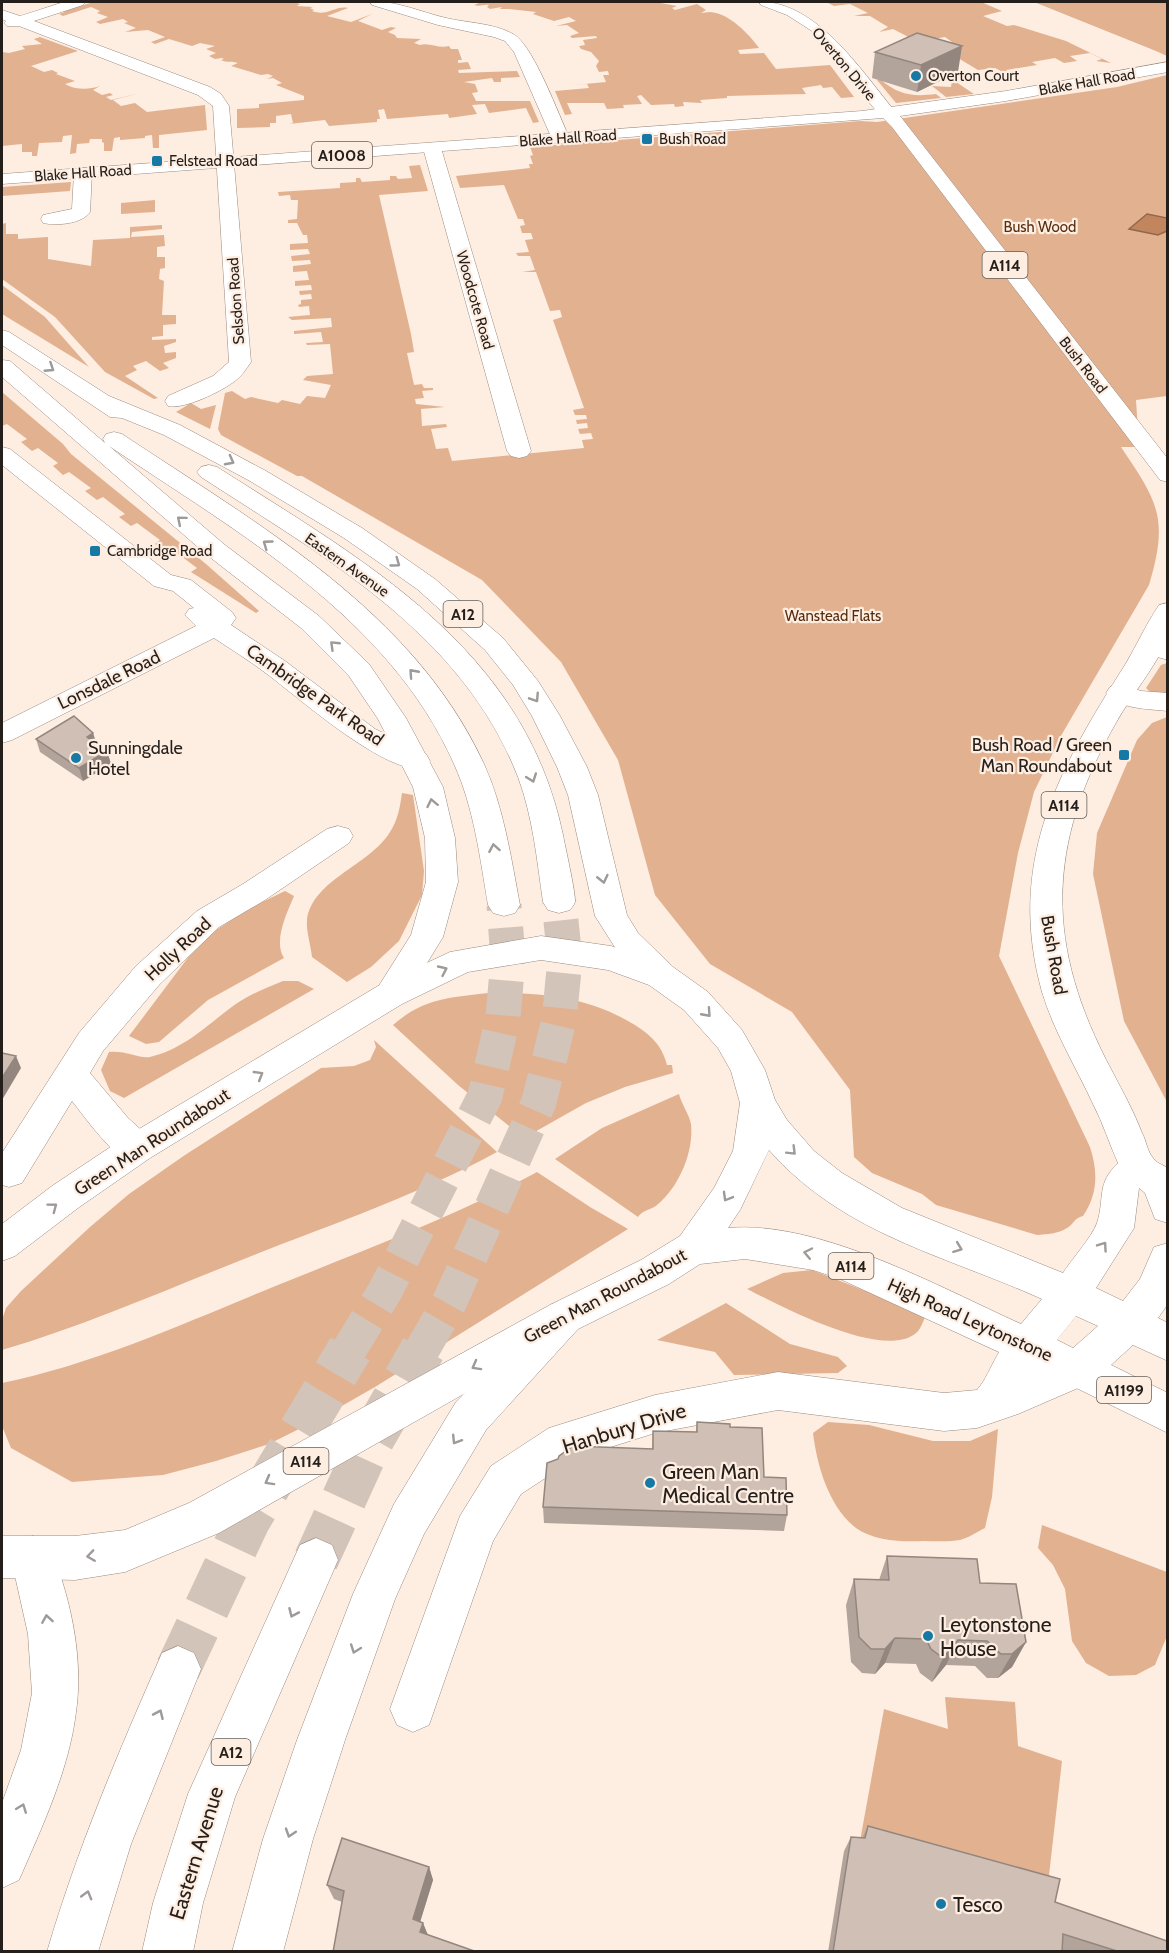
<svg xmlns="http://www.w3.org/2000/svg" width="1169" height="1953" viewBox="0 0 1169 1953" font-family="Cabin,sans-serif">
  <rect width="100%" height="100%" fill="#feede1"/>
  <g fill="#e2b190">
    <path d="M94 2H301L297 3 300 4 297 6 313 7 310 8 314 10 312 11C328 17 335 5 348 8L327 16 351 22 372 14 358 21 382 30 391 27 396 28 388 32 395 35 397 38 421 39 414 43 420 45C429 42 439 49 449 46L451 49H458L462 60H458V63L468 62 471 69 458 70 459 73 517 71 520 77 501 78V82H494L492 78 464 82 475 84 478 92 472 93 476 101H530L539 122 533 123 526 108 489 113 485 104 472 105 477 114 449 118 448 114 387 119 384 109 378 110 380 119H377V122L329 126 325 120 289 124 293 123 291 114 276 116V123H270V127L237 128V109L259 108V104L304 100V96L276 85 282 83 273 78 267 79 273 76 268 74 261 75 231 66 238 63C232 61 227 63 221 60L224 59 222 58 215 59 209 56 216 53 206 49 215 46 200 43 192 46 169 39 155 44 151 42 165 37 148 30 125 32 136 28 124 23 128 22 123 19 100 24 96 22 108 17 97 13 100 11 91 7 63 16 59 14 65 12 62 11Z"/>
    <path d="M476 2H655L677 6 672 8 675 10 697 4 706 10 701 13C704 13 707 12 710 12 729 13 749 34 759 48L738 50 740 54 764 53 776 69 830 65 854 97 841 98 832 87 823 88 821 85 802 88 806 94 727 96V98L700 100 702 103 683 102 684 106 675 107 674 104 651 105 641 95 637 96 642 104 623 105 624 108 607 109 604 103H567L572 114 565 115 555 91 589 88 587 84 574 85 606 82 603 75H609L608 71 599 72 596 66 599 61 591 52 581 49 579 46 585 45 583 40 597 38 596 36 572 38 570 36 579 33 567 25 556 26 576 21 569 17 554 21 533 14 536 12 509 9H500L502 7 490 9 487 7 489 5C484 4 480 7 474 5L479 3Z"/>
    <path d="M838 2H981L1002 11 983 16 1007 26 1014 25 1066 41 1111 63 1096 61 1102 59 1090 53 1070 56 1077 61 1064 63 1055 58 1032 62 1037 65 1006 70 1010 74H1007L995 68 978 70 958 58 925 47 952 42 945 37 918 42 893 29 879 32 888 27 870 16H854L868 13 850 4 834 6 828 3Z"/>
    <path d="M1034 2H1167V56L1156 51Z"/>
    <path d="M40 37 78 51 31 66 44 72 52 70 58 73 56 74 75 81 65 84C76 90 88 90 100 86L93 90 102 95 110 93 113 95 106 97 111 100 140 93 113 100 121 106 135 103 147 112 205 105 207 130 159 135V148H153L152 135 145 136V138L120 140V137L114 138 112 151H104V143L102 142V139H90L89 143 77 144 76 153 70 154 72 135 63 136 62 142 39 143 37 156H32V152H22V144L2 146V56L3 55 2 52 9 53 25 49 22 46 42 44 34 39Z"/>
    <path d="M953 74 962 80 956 82 974 94 946 97 932 86 951 87 952 80 933 79Z"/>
    <path d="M1167 75V396L1136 400 1139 447H1121C1158 502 1169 518 1149 585L1062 734 1034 792 1018 853 999 956 1090 1147C1098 1172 1098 1194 1083 1216 1074 1218 1074 1224 1067 1228 1058 1234 1047 1234 1037 1235L936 1205 922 1194 872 1173 854 1157 850 1090 792 1012 710 964 655 895 618 760 561 662 482 580 302 476H297L221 435 218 429 225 393 232 391 245 399 251 397 278 403 282 400 300 404 307 396 325 398 331 385 303 380 307 376 333 374 330 344 307 345 306 343 323 342 321 332 294 334V331L332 327 331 318 292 320 288 317 310 315 309 306 299 307 298 305 301 304V300L312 299 311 294 300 295 299 291 312 290 311 285 295 286V281L309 280 307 271 293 272V266L311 264 310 260 292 261 291 256 310 254 308 249 290 250V244L308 243 307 235H303L297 223H288V220L297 219 298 200H291L290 195 279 196 278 192 340 188V183L356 182V178H360L362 182 390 180V176H396L398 179 412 178 409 166 420 165 428 191 379 195 411 334 414 352 407 353 414 385 422 384 424 388H433V390L422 391 424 398 415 399 416 404 445 407 421 409 422 426 446 424 447 427 431 429 436 449 448 448 452 461 584 448 582 440 593 439 591 433 580 434 578 429 588 428 587 423 577 424 576 420 587 419 586 415H575L573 410 584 408 553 320 562 317 560 310 550 311 536 272H522L535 270 530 256H518L516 253 529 252 525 240 533 239 531 233H522L520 226 525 225 523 219H518L504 185 460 188 456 176 530 168 529 164H533L530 156 533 155 530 147 860 121 877 122 1117 87Z"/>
    <path d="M880 79C898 95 913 97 936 94L941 98 896 103 877 80Z"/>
    <path d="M71 182 70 191 2 196V187Z"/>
    <path d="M155 200V212L121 214V203Z"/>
    <path d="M6 223V234H18V239L48 237V259L91 266 93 240 130 238V227L162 225V229L132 232 131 237 164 235 165 246 157 247V257H165V268L160 269 159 279 164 281 162 315H176V324L163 325V336L152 337V340L176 339V342L164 346 165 353 176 352V358L163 363 169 368 160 371 146 361 133 366 137 370 125 376 158 398 154 399 105 372 55 317 2 279V224Z"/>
    <path d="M2 285 45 317 89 367 2 314Z"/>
    <path d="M2 392 63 444 71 454 206 564 259 611 256 613 191 572 197 568 173 550 167 553 155 544 160 540 137 523 131 526 119 517 125 514 103 497 97 500 85 491 91 488 69 472 63 475 53 466 58 463 38 448 32 451 21 442 27 439 7 424 2 426Z"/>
    <path d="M191 403 201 409 216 405 210 429 176 412Z"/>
    <path d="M1167 663V696L1150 692 1146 688 1161 665Z"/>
    <path d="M1167 717H1168L1167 1102 1124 1021 1093 874 1097 833 1137 740 1152 723Z"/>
    <path d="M402 793 413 795 424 871 422 895 399 941 371 967 347 982 312 957C311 946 306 931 307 920 312 880 369 866 390 832 398 820 400 807 402 793Z"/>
    <path d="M285 891 294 896C287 913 273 941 284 958L208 1000 159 1042 146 1044 129 1036 202 939 250 908Z"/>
    <path d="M283 981H298L314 989 124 1098 110 1091 101 1070 109 1052C125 1050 140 1059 150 1057 184 1049 206 1026 233 1006 248 995 266 988 283 981Z"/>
    <path d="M488 993C537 992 585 996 628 1021 646 1031 662 1043 667 1065H672L673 1073 625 1087 586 1103 524 1138 458 1085 393 1025C424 998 448 998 488 993Z"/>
    <path d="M374 1040 497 1152C420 1194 335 1223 254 1255 170 1288 87 1325 2 1350V1320L6 1308 21 1291 90 1227 129 1194 185 1155 321 1068 354 1066 370 1060 376 1047Z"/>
    <path d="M679 1094C681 1103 689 1114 691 1124 694 1152 679 1187 657 1205 651 1210 642 1210 638 1217L555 1159 602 1128Z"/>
    <path d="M537 1172 590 1207 628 1229 375 1387 319 1419 269 1444 216 1461 163 1475 72 1482 11 1448 2 1426V1383C95 1364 185 1323 273 1287 362 1251 452 1218 537 1172Z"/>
    <path d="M812 1270 871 1293 925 1317C923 1322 920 1330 916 1333 883 1361 781 1306 747 1289L783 1273Z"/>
    <path d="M726 1303 790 1344 838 1357 847 1366 838 1373 734 1375 715 1352 657 1340Z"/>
    <path d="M828 1422 869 1425 933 1441H970L998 1429 992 1497 985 1528C977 1532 968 1538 960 1540 949 1542 935 1541 923 1541 902 1542 874 1541 856 1528 829 1507 817 1466 813 1433Z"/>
    <path d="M1042 1525 1167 1572V1636L1155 1665 1136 1675 1109 1676 1086 1663 1072 1641 1065 1589 1053 1565 1038 1548Z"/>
    <path d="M945 1697 1015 1702 1018 1746 1062 1761 1047 1893 860 1841 884 1709 948 1729Z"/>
  </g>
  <path fill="#c2865e" stroke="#93674a" stroke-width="1.5" d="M1147 214 1167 218V231L1158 235 1129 229Z"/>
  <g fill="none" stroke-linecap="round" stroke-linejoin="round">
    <g stroke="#d3c4b9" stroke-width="35" stroke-dasharray="35 18" stroke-linecap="butt">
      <path d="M349 1350 385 1291 485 1096 503 1018 508 959 504 905"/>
      <path d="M422 1350 449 1303 539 1102 559 1020 565 960 559 902"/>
    </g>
    <g stroke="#d3c4b9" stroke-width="45" stroke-dasharray="45 22" stroke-linecap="butt">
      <path d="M316 1560 368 1446 423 1349"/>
      <path d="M178 1669 248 1520 350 1349"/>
    </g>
    <g stroke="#9a8a7f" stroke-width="1">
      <g id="minor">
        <path d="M64 2H85L83 5 34 21 210 87 221 94 229 106 251 362C246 369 242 376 235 381 222 391 184 410 168 406L165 401 168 396 213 376 229 362 213 106 198 95 19 26H7L4 23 6 21 2 19V10L20 16Z"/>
        <path d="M370 2C396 0 420 12 446 18 467 23 494 23 513 34 533 44 559 116 570 139L567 143H555L552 139 514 52 505 41 494 37 438 25 372 5Z"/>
        <path d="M759 2C815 0 861 70 893 109L895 113 893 117H881L812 31 787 15 761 5Z"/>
        <path d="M432 143 438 144 441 148 531 451 527 456 519 458 511 456 507 451 423 148 426 144Z"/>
        <path d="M83 168 89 169 92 173 90 212C82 224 57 226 43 223L41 219 43 215 72 209 74 173 77 169Z"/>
        <path d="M2 447 10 449 171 575 191 580 232 612 236 618 231 625 285 661 375 729 426 754 430 761 426 768C389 778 299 698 267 674 250 661 232 650 214 638L12 740 2 743V723L196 626 185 615 189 609 194 608 173 591 154 586 2 465Z"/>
        <path d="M1149 638 1168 643V660L1140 652 1136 646 1140 640Z"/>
        <path d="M1120 684 1141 691 1168 693V711C1149 709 1117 709 1106 693L1110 687Z"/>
        <path d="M338 826 349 829 353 836 349 843 265 900 219 927 160 984 103 1051 90 1073 128 1118 150 1138 155 1148 150 1158C146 1160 140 1163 136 1163 115 1161 85 1117 72 1101L22 1183 9 1187 2 1185V1153L79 1033 136 966 197 911 243 884 327 829Z"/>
        <path d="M1027 1329 1041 1334 1047 1347 1035 1368 1078 1351 1092 1356 1098 1369 1092 1382 1018 1414 977 1428 944 1431 778 1410 655 1433 576 1458 521 1494 493 1541 429 1725 413 1732 397 1725 390 1709 460 1516 491 1466 549 1428 655 1395 778 1372 944 1393 977 1390C995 1369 995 1341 1027 1329Z"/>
      </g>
    </g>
    <g stroke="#9a8a7f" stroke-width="1">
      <g id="primary">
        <path d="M1168 62V72L1006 101 900 116 1168 459V482L1160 480 892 127 883 118 2 184V174L862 111 1006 91Z"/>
        <path d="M1168 603C1168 614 1169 630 1167 640 1156 666 1131 696 1117 721 1045 846 1045 946 1112 1071 1123 1092 1134 1112 1142 1133 1146 1140 1147 1151 1153 1158 1156 1163 1163 1165 1168 1168V1223L1155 1219 1145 1193 1139 1188 1134 1228 1096 1288 1123 1301 1140 1279 1154 1247 1168 1243V1304L1158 1318 1168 1323V1361L1133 1345 1111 1365 1168 1393V1433L1064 1382 840 1279 813 1270 745 1259 700 1264 669 1284 578 1329 219 1533 125 1572 75 1580 2 1578V1536H75L125 1530 189 1503 550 1305 641 1260 680 1236 714 1188 733 1151 740 1103 731 1071 718 1048 684 1010 649 985 608 970 541 960 468 972 402 1004 150 1158 78 1208 15 1256 2 1261V1224L52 1186 124 1138 378 986 450 952 541 936 611 946 673 967 708 992 742 1030 765 1070 775 1100 787 1120 814 1151 842 1173 902 1208 1063 1273C1072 1259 1092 1237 1097 1223 1105 1198 1096 1184 1118 1163 1109 1143 1103 1123 1093 1104 1076 1067 1054 1032 1042 992 1006 863 1058 770 1125 665 1137 645 1146 624 1159 605ZM769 1150C843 1234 944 1255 1042 1299L1021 1324C939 1287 819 1220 728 1228L740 1210ZM1076 1316 1098 1326 1073 1348 1057 1340Z"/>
      </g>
    </g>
    <g stroke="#9a8a7f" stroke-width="1">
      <g id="trunk">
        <path d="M2 330 9 332 109 396 180 425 266 471 362 528 435 579 503 638 538 681 560 716 587 767 598 795 627 915 638 933 673 967 677 976 673 985 661 988 649 985 616 949 595 916 568 795 557 767 532 716 513 685 485 650 417 589 344 538 250 481 164 435 122 418 110 417 2 345Z"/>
        <path d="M2 360 10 361 105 443 103 439 106 434 114 432 122 434C257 524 413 610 484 764 504 808 511 858 520 905L515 913 504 916 493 913 488 905C480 858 474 808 454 764 389 617 237 532 109 446L225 545 319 616 369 664 406 718 443 787 455 838 458 882 443 937 402 1004 390 1008 378 1004 373 995 411 935 426 882 425 838 413 787 378 719 349 676 301 628 207 555 2 377Z"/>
        <path d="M209 465 217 467C366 562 524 648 563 835 565 846 576 894 575 902 574 905 572 907 570 910L559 913 548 910 543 902C537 861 533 817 518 777 462 633 324 557 201 477L197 472 201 467Z"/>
        <path d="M564 1300 578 1305 584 1317 578 1329 486 1430 424 1534 395 1599 345 1740 313 1839 283 1952H232L263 1839 297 1740 353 1594 394 1504 456 1402 550 1305Z"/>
        <path d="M33 1536 48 1543C70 1594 84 1657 76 1712 69 1770 42 1827 19 1880L2 1888V1803L21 1750 32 1693 28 1634 11 1558 18 1543Z"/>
        <path d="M316 1538 332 1545 338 1560 235 1797 203 1903 193 1952H142L153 1903 188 1794 300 1545Z"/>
        <path d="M178 1646 194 1653 201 1669 131 1844 98 1952H47C77 1849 119 1751 162 1653Z"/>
      </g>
    </g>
    <use href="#minor" fill="#fff" fill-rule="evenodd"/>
    <use href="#primary" fill="#fff" fill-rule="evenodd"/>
    <use href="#trunk" fill="#fff" fill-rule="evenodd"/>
  </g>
  <g fill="#b3a49b">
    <path d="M875 52 958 72 917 92 872 78Z"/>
    <path d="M93 733 96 743 107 751 111 764 83 781 40 752 36 739Z"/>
    <path d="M697 1422 730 1427 764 1477 787 1515 784 1531 544 1523 543 1507 558 1459 652 1449 653 1431 696 1432Z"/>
    <path d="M887 1556 980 1583 1026 1642 1012 1667 998 1678H987L975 1666 946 1665 932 1682 920 1673 916 1664 885 1663 875 1674 862 1673 851 1662 846 1605 854 1579 879 1580Z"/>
    <path d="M868 1826 1055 1902 1167 1952H1067L1062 1950V1952H828L844 1851 851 1837 862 1838Z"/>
    <path d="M429 1867 433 1880 420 1922 423 1923 427 1935 333 1952 342 1902 334 1899 327 1885Z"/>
  </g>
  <g fill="#92867e">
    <path d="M962 46 958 72 917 92 921 65Z"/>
    <path d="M93 733 97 746 87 737Z"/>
    <path d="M107 751 111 764 83 781 79 768Z"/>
    <path d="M16 1056 21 1068 2 1100V1078Z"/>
    <path d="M895 1638 885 1663 875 1674 885 1649Z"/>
    <path d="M958 1640 946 1665 932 1682 943 1658Z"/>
    <path d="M1026 1642 1012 1667 998 1678 1012 1654Z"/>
    <path d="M429 1867 433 1880 417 1932 413 1919Z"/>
    <path d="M423 1923 428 1935 420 1932Z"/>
  </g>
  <g fill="#d0bfb4" stroke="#92867e" stroke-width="1.5">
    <path d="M917 33 962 46 921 65 875 52Z"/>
    <path d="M74 716 93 733 87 737 107 751 79 768 36 739Z"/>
    <path d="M2 1053 16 1056 2 1078Z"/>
    <path d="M697 1422 730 1424V1427L762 1428 764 1477 786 1478 787 1515 543 1507 547 1463 558 1459 559 1456 573 1446 653 1449V1431L697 1432Z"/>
    <path d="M887 1556 977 1559 980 1583 1016 1584 1026 1642 1012 1654H1001L987 1641 958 1640 943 1658 931 1649 926 1639 895 1638 885 1649H871L859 1637 854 1579 889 1580Z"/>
    <path d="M868 1826 1060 1879 1055 1902 1167 1941V1952H1120L1063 1934 1062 1952H833L851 1837 865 1838Z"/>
    <path d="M342 1838 429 1867 413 1919 423 1923 420 1932 477 1952H333L344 1891 327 1885Z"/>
  </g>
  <defs><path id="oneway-chevron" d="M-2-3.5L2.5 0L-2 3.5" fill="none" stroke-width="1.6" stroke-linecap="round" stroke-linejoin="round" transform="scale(1.5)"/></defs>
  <g stroke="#9d9a98">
    <use href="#oneway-chevron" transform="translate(50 368) rotate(33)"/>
    <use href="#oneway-chevron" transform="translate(230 461) rotate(28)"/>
    <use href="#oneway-chevron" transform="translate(181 520) rotate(-140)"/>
    <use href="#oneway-chevron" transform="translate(267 544) rotate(-144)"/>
    <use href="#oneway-chevron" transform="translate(396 563) rotate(36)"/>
    <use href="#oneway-chevron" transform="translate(334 645) rotate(-136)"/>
    <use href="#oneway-chevron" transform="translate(413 673) rotate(-132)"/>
    <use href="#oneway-chevron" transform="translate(535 698) rotate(57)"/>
    <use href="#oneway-chevron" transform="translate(532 778) rotate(70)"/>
    <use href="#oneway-chevron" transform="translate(432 803) rotate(-102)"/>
    <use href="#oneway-chevron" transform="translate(494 848) rotate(-100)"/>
    <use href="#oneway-chevron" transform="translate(603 879) rotate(77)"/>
    <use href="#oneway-chevron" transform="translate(443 970) rotate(-25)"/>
    <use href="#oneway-chevron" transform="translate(707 1013) rotate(48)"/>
    <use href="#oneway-chevron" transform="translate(259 1075) rotate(-31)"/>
    <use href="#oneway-chevron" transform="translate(792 1151) rotate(45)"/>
    <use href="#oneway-chevron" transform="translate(727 1197) rotate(120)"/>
    <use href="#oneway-chevron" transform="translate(53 1207) rotate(-37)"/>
    <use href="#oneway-chevron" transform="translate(1103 1246) rotate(-55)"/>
    <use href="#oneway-chevron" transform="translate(958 1248) rotate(21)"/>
    <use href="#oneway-chevron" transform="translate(808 1253) rotate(-168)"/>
    <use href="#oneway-chevron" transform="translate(476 1366) rotate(151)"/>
    <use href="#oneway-chevron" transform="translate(456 1440) rotate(122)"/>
    <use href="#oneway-chevron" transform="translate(269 1481) rotate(151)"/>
    <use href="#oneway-chevron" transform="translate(91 1556) rotate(172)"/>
    <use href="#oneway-chevron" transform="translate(293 1613) rotate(114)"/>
    <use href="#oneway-chevron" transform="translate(47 1619) rotate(-99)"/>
    <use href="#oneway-chevron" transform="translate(355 1649) rotate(110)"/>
    <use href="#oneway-chevron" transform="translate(159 1714) rotate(-66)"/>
    <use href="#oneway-chevron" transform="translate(22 1808) rotate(-69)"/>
    <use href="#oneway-chevron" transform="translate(290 1833) rotate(108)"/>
    <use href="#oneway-chevron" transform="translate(87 1895) rotate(-74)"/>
  </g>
  <g fill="#1678a4" stroke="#feede1" stroke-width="2">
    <circle cx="916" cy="76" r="6"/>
    <rect x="641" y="133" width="12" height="12" rx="3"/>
    <rect x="151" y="155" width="12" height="12" rx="3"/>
    <rect x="89" y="545" width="12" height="12" rx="3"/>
    <rect x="1118" y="749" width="12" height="12" rx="3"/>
    <circle cx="76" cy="758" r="6"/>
    <circle cx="650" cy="1483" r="6"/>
    <circle cx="928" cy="1636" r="6"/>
    <circle cx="941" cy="1904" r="6"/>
  </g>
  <g text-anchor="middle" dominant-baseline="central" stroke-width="4.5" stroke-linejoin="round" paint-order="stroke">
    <g font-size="15" fill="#251f1b" stroke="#feede1">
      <text transform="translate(844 64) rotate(50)">Overton Drive</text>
      <text transform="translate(1087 82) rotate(-10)">Blake Hall Road</text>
      <text transform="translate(568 138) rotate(-4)">Blake Hall Road</text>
      <text transform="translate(83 173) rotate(-4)">Blake Hall Road</text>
      <text transform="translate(475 300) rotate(74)">Woodcote Road</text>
      <text transform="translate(236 301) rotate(-94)">Selsdon Road</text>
      <text transform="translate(1083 365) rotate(52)">Bush Road</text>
      <text transform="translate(347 565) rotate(35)">Eastern Avenue</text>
    </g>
    <g font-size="15" fill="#251f1b" stroke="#feede1" text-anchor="start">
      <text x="928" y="76">Overton Court</text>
      <text x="659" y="139">Bush Road</text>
      <text x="169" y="161">Felstead Road</text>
      <text x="107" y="551">Cambridge Road</text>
    </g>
    <g font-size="15" fill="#552d0d" stroke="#feede1">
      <text x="1040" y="227">Bush Wood</text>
      <text x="833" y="616">Wanstead Flats</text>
    </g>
    <g fill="#feede1" stroke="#665d56" stroke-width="1.5">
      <rect x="312" y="142" width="60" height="26" rx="4.5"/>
      <rect x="982.5" y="252" width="45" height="26" rx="4.5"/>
      <rect x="443.5" y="601" width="39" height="26" rx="4.5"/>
      <rect x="1041.5" y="792" width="45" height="26" rx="4.5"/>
      <rect x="828.5" y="1253" width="45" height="26" rx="4.5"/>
      <rect x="1097" y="1377" width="54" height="26" rx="4.5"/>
      <rect x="283.5" y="1448" width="45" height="26" rx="4.5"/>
      <rect x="211.5" y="1739" width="39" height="26" rx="4.5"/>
    </g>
    <g font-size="16" font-weight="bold" fill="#251f1b">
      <text x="342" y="155">A1008</text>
      <text x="1005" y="265">A114</text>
      <text x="463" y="614">A12</text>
      <text x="1064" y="805">A114</text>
      <text x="851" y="1266">A114</text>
      <text x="1124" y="1390">A1199</text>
      <text x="306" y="1461">A114</text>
      <text x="231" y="1752">A12</text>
    </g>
    <g font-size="18" fill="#251f1b" stroke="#feede1">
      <text transform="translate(109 680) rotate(-26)">Lonsdale Road</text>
      <text transform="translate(315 695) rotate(35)">Cambridge Park Road</text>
      <text transform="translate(178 949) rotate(-43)">Holly Road</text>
      <text transform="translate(1054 955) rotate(80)">Bush Road</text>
      <text transform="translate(152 1142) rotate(-33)">Green Man Roundabout</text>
      <text transform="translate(605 1296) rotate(-28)">Green Man Roundabout</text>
      <text transform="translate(970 1320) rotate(24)">High Road Leytonstone</text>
    </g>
    <g font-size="18" fill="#251f1b" stroke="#feede1" text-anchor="end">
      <text x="1112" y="745">Bush Road / Green<tspan x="1112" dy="21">Man Roundabout</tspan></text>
      <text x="88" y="748" text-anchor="start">Sunningdale<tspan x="88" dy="21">Hotel</tspan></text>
    </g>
    <g font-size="21" fill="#251f1b" stroke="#feede1">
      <text transform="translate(624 1428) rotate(-17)">Hanbury Drive</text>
      <text transform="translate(196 1853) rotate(-73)">Eastern Avenue</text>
    </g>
    <g font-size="21" fill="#251f1b" stroke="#feede1" text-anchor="start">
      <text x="662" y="1471">Green Man<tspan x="662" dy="24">Medical Centre</tspan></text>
      <text x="940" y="1624">Leytonstone<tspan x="940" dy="24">House</tspan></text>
      <text x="953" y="1904">Tesco</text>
    </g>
  </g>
  <rect width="1169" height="1953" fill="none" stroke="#251f1b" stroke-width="6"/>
</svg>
